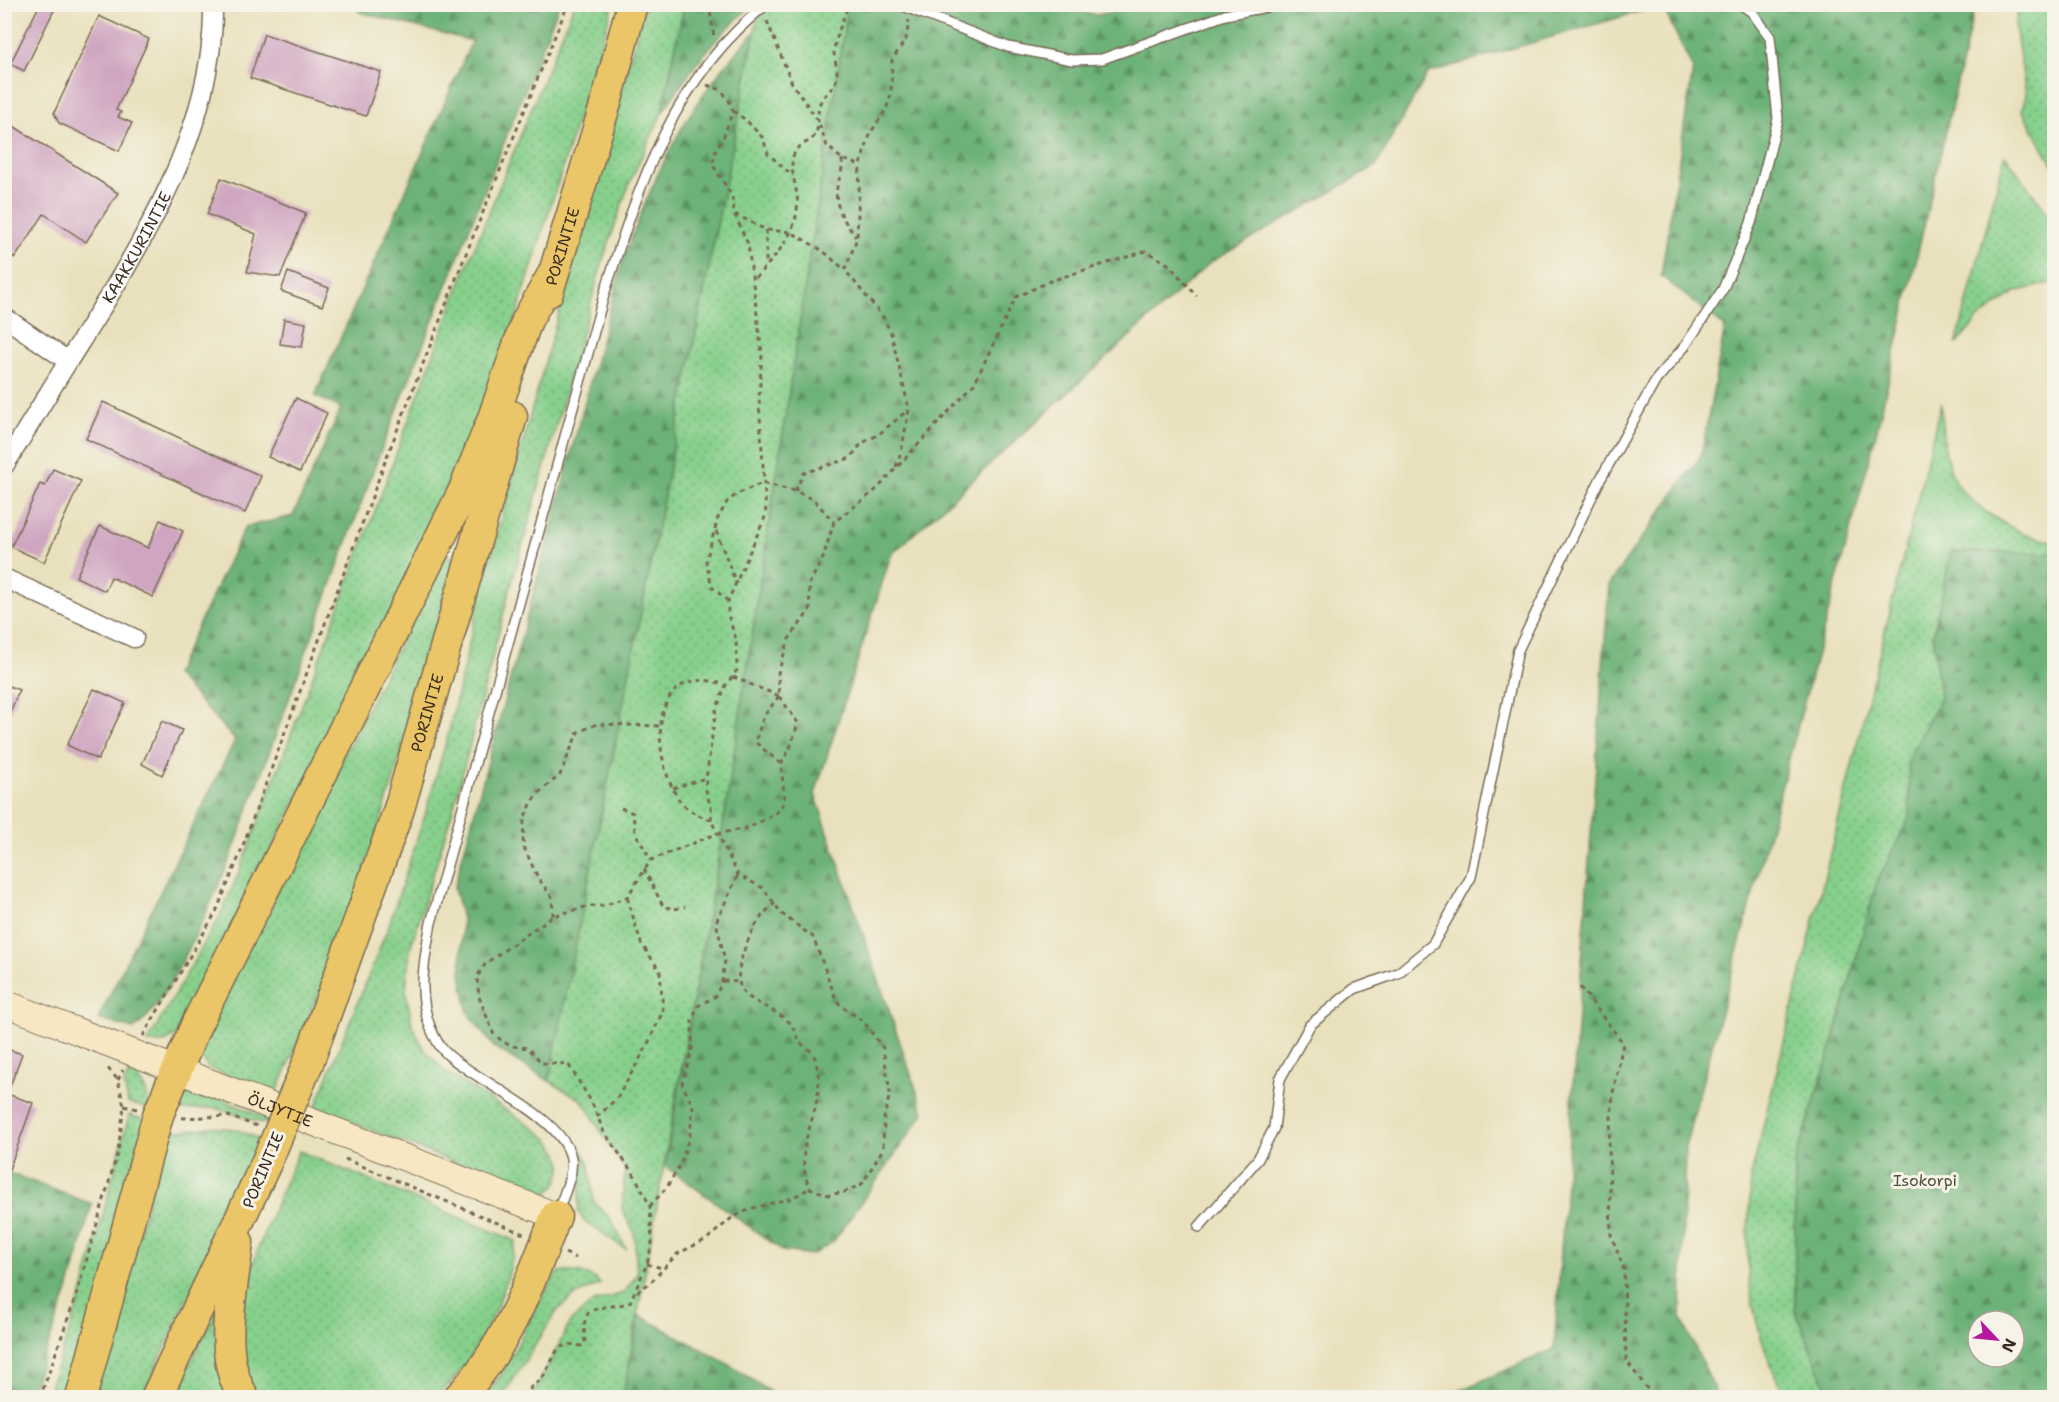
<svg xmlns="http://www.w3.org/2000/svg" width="2059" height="1402" viewBox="0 0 2059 1402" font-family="'Shantell Sans',sans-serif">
  <defs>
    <pattern id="grass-dots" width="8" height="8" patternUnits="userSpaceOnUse" patternTransform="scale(1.5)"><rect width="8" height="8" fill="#87d08c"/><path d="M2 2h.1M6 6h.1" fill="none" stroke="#70a972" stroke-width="1.8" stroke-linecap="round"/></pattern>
    <pattern id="forest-firs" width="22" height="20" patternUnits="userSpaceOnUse" patternTransform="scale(1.5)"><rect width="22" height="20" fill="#6db278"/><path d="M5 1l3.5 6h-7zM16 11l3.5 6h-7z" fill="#5b9162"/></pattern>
  </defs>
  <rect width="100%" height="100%" fill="#f7f3e8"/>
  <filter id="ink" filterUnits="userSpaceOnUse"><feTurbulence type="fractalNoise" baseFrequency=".0167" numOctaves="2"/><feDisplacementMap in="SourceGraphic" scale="12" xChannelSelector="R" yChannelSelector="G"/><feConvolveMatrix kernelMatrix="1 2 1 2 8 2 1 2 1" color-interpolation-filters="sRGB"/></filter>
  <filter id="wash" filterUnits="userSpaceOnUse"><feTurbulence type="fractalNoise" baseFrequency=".008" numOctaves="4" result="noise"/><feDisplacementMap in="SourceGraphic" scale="24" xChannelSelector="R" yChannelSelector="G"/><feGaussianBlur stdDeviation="1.35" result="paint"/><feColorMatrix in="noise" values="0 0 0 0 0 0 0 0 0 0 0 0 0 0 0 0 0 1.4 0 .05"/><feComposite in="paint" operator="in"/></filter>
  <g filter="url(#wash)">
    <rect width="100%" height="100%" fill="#e9e1bd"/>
    <g fill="url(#grass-dots)" stroke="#617d55" stroke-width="1.5">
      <path d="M574 5H613L477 443 177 1035 163 1043H147L220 916 244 860 464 273Z"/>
      <path d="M645 5H684L662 113 629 184 603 260 508 596 454 806 410 949 406 990 412 1025 424 1049 444 1071 530 1125 549 1140 558 1152 562 1165 558 1181 549 1192 540 1196 315 1108 389 925 426 811 448 735 482 588Z"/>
      <path d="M760 5H848L716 872 623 1397 531 1398 571 1321 594 1302 624 1293 637 1274 634 1232 622 1210 625 1170 582 1100 549 1081Z"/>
      <path d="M2018 5H2054V167L2022 110 2026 95 2015 26Z"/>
      <path d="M2005 155 2054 222V282L2015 292 1978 319 1956 345Z"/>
      <path d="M1941 403C1942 427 1943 449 1951 472 1963 504 2021 539 2054 541V553L1951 552 1933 635 1940 698 1908 759 1910 816 1876 885 1834 1039 1795 1163V1309L1830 1397 1786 1398C1767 1361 1753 1319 1749 1278 1745 1245 1750 1209 1751 1176Z"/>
      <path d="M450 555 454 562 393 782 343 936 276 1094 208 1068 201 1057 199 1044 444 556Z"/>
      <path d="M130 1071C141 1081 151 1093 147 1108L128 1103 124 1084Z"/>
      <path d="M202 1091 268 1119 266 1124 215 1108 182 1110 172 1107 183 1094Z"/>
      <path d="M129 1115 148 1120 73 1397 46 1398 82 1295Z"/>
      <path d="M213 1127 235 1129 261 1140 142 1397 94 1398 168 1128 181 1131Z"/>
      <path d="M578 1143 589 1164 594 1202 610 1218 627 1250 584 1221 578 1211 583 1162Z"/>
      <path d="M299 1151 516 1241C513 1254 511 1269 506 1282 495 1317 465 1376 435 1397L257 1398C252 1386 243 1371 242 1359 234 1285 271 1217 299 1151Z"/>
      <path d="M559 1272C574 1272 590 1271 600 1284L574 1296 557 1311 502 1397H484C517 1361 528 1309 559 1272Z"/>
      <path d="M217 1310 230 1397 173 1398Z"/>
    </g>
    <g fill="url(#forest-firs)" stroke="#546e4b" stroke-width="1.5" fill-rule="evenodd">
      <path d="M1147 4 1975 5 1876 434 1685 1147 1681 1317 1718 1397H1445L1554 1349 1609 584 1701 456 1725 327 1661 276 1693 69 1662 5 1428 73 1376 166 1211 262 891 555 815 794 924 1113 834 1241 813 1255 783 1251 665 1166 716 872 848 5H1036L1097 15Z"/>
      <path d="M358 5H559L379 455 231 856C216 892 165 1012 133 1029L98 1019 235 740 175 674 245 527 293 516 341 408 315 396 472 41 359 12Z"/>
      <path d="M684 5H753C713 39 691 69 662 113Z"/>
      <path d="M755 32 549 1081 494 1047 468 1013 461 973 462 918 454 888 623 260C656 170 687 102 755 32Z"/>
      <path d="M1951 552 2054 553V1397H1830L1795 1309V1163L1834 1039 1876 885 1910 816 1908 759 1940 698 1933 635ZM1978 1321H2014V1357H1978Z"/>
      <path d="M4 1171 92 1204 68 1291 29 1397H5Z"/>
      <path d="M639 1315 728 1364 778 1397H623Z"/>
    </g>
    <g id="blocks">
      <g fill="#cfa5c1">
        <path d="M40 4H57L24 71 10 64Z"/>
        <path d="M99 16 149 39 116 110 121 112 118 117 132 123 119 151 59 123 54 113Z"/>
        <path d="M264 34 381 72 366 116 250 78Z"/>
        <path d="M4 120 118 193 86 242 44 214 15 258 4 251Z"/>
        <path d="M221 178 306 213 280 277 247 272 256 234 207 214Z"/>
        <path d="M288 272 329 288 322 306 281 291Z"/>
        <path d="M284 319 306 323 302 347 280 344Z"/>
        <path d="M296 398 327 413 300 472 268 457Z"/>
        <path d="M103 402 261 476 245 513 86 439Z"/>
        <path d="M53 469 81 481 44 562 11 547 40 484 45 486Z"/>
        <path d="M160 520 183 531 153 597 111 577 105 591 76 577 100 526 148 548Z"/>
        <path d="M4 684 19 690 5 725H4Z"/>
        <path d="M94 689 125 703 98 760 67 745Z"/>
        <path d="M162 721 182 730 162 775 142 764Z"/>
        <path d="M4 1048 22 1054 7 1094 33 1103 6 1178Z"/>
      </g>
    </g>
  </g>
  <g filter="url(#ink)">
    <use href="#blocks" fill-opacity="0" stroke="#786a56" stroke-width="1.5"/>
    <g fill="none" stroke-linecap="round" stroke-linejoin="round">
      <g stroke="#786a56" stroke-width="12">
        <g id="service">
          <path d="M898 4 1008 47 1072 60 1102 59 1225 15 1282 4"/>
          <path d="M558 1211C563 1196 574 1174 571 1158 564 1123 501 1092 473 1073 461 1065 445 1055 438 1043 415 1005 423 964 431 923L604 295C639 186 673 77 767 4"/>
          <path d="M1199 1227 1258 1159 1274 1128 1280 1079 1310 1025 1354 989 1398 973 1433 944 1471 877 1518 650 1600 480 1656 380 1685 346 1723 289 1751 223 1778 119 1770 37 1752 12 1740 4"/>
        </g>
      </g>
      <g stroke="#786a56" stroke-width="21">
        <g id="minor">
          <path d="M4 317 68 361"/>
          <path id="s1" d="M4 466C26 431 47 395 69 360 134 257 216 132 213 4"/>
          <path d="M4 578 134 638"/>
        </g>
      </g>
      <g stroke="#786a56" stroke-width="28">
        <g id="secondary">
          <path id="s2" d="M4 1003 556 1216"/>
        </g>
      </g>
      <g stroke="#786a56" stroke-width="33">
        <g id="trunk">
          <path id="s3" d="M548 292 608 96 632 4"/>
          <path id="s4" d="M308 1063 399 809 512 416"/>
          <path d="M238 1242C233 1291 216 1354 244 1398"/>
          <path d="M81 1398 158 1115 196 1025 464 490 492 421 527 320 553 274"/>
          <path d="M156 1398 267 1161"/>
          <path d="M458 1398C506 1350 532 1278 556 1216"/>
        </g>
      </g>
      <g stroke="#786a56" stroke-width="3" stroke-dasharray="4.5 4.5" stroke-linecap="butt">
        <path d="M709 4 714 37"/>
        <path d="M767 21 792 83 818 121 827 146 842 159 860 165"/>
        <path d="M707 85 721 90 729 100 733 111 723 138 714 154 713 165 732 196 734 213 748 244 762 354 759 399 766 515 728 601V615L736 639 737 670 726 685 716 710 713 729 705 787 712 812 711 820 738 875 763 888 782 914 813 937 836 999 841 1006 863 1021 883 1048 890 1093 884 1118 883 1149 862 1184 845 1192 828 1195 810 1188C790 1144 824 1116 818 1072 817 1067 816 1059 813 1054 810 1049 803 1046 800 1042 795 1036 795 1027 789 1022 759 996 724 1004 745 948 752 930 760 915 775 903"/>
        <path d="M733 111 746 120 763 138 768 154 793 176"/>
        <path d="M842 159C843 169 841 173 838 183 832 204 844 221 856 237"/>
        <path d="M735 214 766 230 791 232 823 251 845 270"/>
        <path d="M766 230V264"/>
        <path d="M755 278C777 255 801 230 797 195 795 182 789 166 794 154 798 142 812 144 816 133 820 123 816 110 821 101 824 95 832 90 835 83 840 72 834 62 834 51 834 44 845 10 850 4"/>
        <path d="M896 467 902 448 909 409 891 333 883 317 845 270 857 238 860 165 871 132 886 110 891 94 892 60 906 39 909 20"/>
        <path d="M795 491 804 473 850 458 862 443 878 435 908 410"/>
        <path d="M716 531 736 583"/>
        <path d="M728 601 712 587 706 561 718 518 727 502 737 494 762 483 795 491 814 500 834 522"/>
        <path d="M733 677 779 696"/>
        <path d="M781 764 790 748 798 723 779 696 778 673 789 639 810 610 809 584 823 558 834 522 876 490 974 384 1016 297 1050 281 1146 251 1168 264 1197 296"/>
        <path d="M673 788 706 778"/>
        <path d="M621 808 633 813 635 832 651 860"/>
        <path d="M711 820C700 816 687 811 680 801 649 757 648 658 726 685"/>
        <path d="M644 869 663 906 673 909 685 907"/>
        <path d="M553 916 552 897 538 878 523 845 524 818 536 795 560 775 578 732 597 724 659 726"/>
        <path d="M723 981 739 982"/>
        <path d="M1580 987 1623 1043 1613 1093 1609 1143 1611 1235 1624 1269 1626 1360 1654 1398"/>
        <path d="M143 1036 216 912 238 859 386 459 459 271 568 4"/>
        <path d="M118 1080 123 1070"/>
        <path d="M124 1106 137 1109"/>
        <path d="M597 1117 617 1098 646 1048 663 1011 660 971 641 943 627 897"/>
        <path d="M182 1118 228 1116 257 1126"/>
        <path d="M345 1159 524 1234"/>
        <path d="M650 1206 667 1187 681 1163 690 1134 693 1107 682 1083 692 1051V1020L698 1006 716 996 722 981 725 960 716 922 738 875"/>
        <path d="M565 1253 576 1258"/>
        <path d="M647 1264 662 1268"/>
        <path d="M637 1292 651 1282 677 1254 707 1239 733 1217 753 1208 792 1198 810 1188"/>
        <path d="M40 1398 77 1293 118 1151 124 1106 118 1080 106 1066"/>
        <path d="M526 1398 531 1387 542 1379 558 1349 568 1344 581 1346 585 1344 584 1324 588 1313C603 1304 616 1308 630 1302L647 1264 652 1244 650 1206 635 1176 604 1132 591 1101 568 1064 542 1063 528 1048 510 1046 494 1035 479 997 477 977 486 963 553 916 589 906H603L627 897 651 860 716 834 748 828 776 813 785 802 781 764 755 742 764 716 779 696"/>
      </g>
      <use href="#service" stroke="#fff" stroke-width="9"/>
      <use href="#minor" stroke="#fff" stroke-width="18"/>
      <use href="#secondary" stroke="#f7e8c3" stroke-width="26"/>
      <use href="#trunk" stroke="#eac669" stroke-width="30"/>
      <g stroke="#786a56" stroke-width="33" stroke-linecap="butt">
        <path id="trunk-bridge" d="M267 1161 308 1063"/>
      </g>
      <use href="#trunk-bridge" stroke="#eac669" stroke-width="30"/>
    </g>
  </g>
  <g text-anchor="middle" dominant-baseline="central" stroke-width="6" stroke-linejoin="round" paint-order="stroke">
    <g font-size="16" fill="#3b2a1e" stroke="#f7f3e8">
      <text stroke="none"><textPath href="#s1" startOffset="256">KAAKKURINTIE</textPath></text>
      <text stroke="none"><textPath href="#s3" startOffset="48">PORINTIE</textPath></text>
      <text stroke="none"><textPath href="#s4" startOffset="370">PORINTIE</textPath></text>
      <text stroke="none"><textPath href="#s2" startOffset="296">ÖLJYTIE</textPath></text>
      <text transform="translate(263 1170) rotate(-67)">PORINTIE</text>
    </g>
    <g font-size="16" fill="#4e543a" stroke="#f7f3e8">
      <text x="1925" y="1180">Isokorpi</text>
    </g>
  </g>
  <rect width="2059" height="1402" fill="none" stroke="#f7f3e8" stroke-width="24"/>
  <g transform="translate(1996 1339) rotate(116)"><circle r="28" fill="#f7f3e8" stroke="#aca397" stroke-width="1.5"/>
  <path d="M0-4.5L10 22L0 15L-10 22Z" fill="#b5179e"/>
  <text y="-9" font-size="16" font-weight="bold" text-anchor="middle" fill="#3b2a1e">N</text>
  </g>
</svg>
